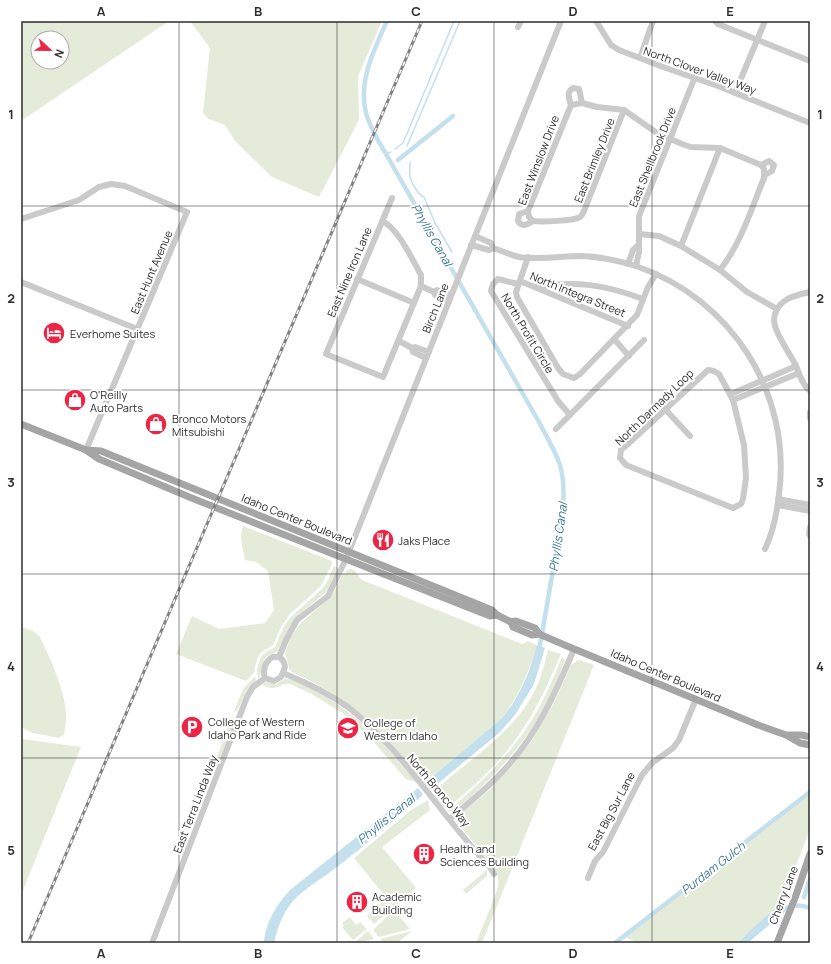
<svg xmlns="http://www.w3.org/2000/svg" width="831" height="964" viewBox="0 0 831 964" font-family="Manrope,sans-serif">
  <rect width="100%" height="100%" fill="#fff"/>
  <g fill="#e4ebd9" fill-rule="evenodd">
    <path d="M21 21H169L21 121ZM38 38H62V62H38Z"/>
    <path d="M190 21H382L358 76 359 120 319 197 272 177 235 141 225 125 209 119 203 113 210 48Z"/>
    <path d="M243 526 332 561V564L321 586 290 614 281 627 273 645 263 651 259 655 255 666 254 673 246 681 176 654 192 616 219 629 265 623 274 610 268 571 256 562 245 560C243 548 239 537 243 526Z"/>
    <path d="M334 566 338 568 333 581 325 593 300 614 291 625 278 651C274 654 270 654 266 657 261 664 263 673 258 679L257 669 261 657 266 652 275 647 284 626 292 616 322 589 327 582Z"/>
    <path d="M351 569 354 570 362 580 522 644 528 641 537 645C529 672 519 696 502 718L425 783C413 775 398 751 387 739 360 710 328 688 292 672L289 669 288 663 285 654 291 636 300 624 326 601 334 592 343 573H345L347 570Z"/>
    <path d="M21 627 33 631 39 636C50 656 66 694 66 716 66 722 65 728 64 734L59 738 33 733 21 727Z"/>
    <path d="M548 650 561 654C545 692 528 727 501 758 486 775 469 790 452 804L456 809 452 812 448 811 433 795 439 787C473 756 516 731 536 688 542 676 545 662 548 650Z"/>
    <path d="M562 657 565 660C545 721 507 767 458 808L455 805C488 776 518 746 539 708 548 691 555 674 562 657Z"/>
    <path d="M579 660 594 665 482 943H476L497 891C499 883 499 877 495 869L457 822 458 816 488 791 514 764 532 740 554 703 571 665Z"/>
    <path d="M255 676 256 680 247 691 237 711H234L243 689Z"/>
    <path d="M285 679C295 679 305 685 314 690 334 701 354 715 371 731 387 747 401 765 416 782L406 779 372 740 344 714 310 693 290 684C279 682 276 694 262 684L266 682 276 684Z"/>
    <path d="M232 717 234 718 235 721 219 761 217 762H215Z"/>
    <path d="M21 739 81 747 21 895Z"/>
    <path d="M810 794V829L781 906 765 918 738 943H639L624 937Z"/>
    <path d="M428 800 430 810 382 847 416 888 394 907 354 858 410 811Z"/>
    <path d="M487 870V876L466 894 463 890Z"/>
    <path d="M382 895 393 908 374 924 367 916 381 904 376 898Z"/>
    <path d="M394 910 410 929 379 937 373 930Z"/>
    <path d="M350 917 356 925 360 922 367 929 353 940 342 927 344 926 342 923Z"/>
    <path d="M368 931 374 939 356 943 355 942Z"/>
    <path d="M412 931 397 943H383L380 939Z"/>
  </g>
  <g fill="#c4e0ec">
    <path d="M537 645 545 648 534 684 515 715 499 733 430 790 425 783 502 718 512 705 521 689 529 671Z"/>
    <path d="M418 788 423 794 417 801C391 823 364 846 337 867 323 878 305 888 293 901 283 913 277 928 274 943H264C265 923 277 904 290 890Z"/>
    <path d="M787 905 784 912 748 943H738C751 930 769 910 787 905Z"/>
  </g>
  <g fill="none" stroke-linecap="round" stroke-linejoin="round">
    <g stroke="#c4e0ec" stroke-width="1.5">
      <path d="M407 146 460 21"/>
      <path d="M395 149 403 143 454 21"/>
      <path d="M386 154 391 152"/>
      <path d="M410 162C410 167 409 171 410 176 411 182 418 195 424 197L435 223 452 252"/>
    </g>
    <g stroke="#c4e0ec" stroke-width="4.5">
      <path d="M387 21C374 50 358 81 366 113 371 132 385 151 394 168L539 422C546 436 555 450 560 465 565 482 564 501 562 518L539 651"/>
      <path d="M398 160 453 116"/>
      <path d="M804 897 810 879"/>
      <path d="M782 911C791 904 800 904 810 908"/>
      <path d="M615 943 810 792"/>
    </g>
    <g stroke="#cacaca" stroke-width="6">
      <path d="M596 21 611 45 619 50 663 67 718 86 810 123"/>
      <path d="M715 21 718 24 810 61"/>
      <path d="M518 27 521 21"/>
      <path d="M640 58 653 21"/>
      <path d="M735 93 765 21"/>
      <path d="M571 105 582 103 597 107 624 110 657 133 682 144 691 147 720 148 761 165 764 169V178C751 210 741 243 720 270"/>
      <path d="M571 105C569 98 566 92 573 88L579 89 582 103"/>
      <path d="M761 165 769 161 774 165 772 171 765 175"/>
      <path d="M528 211 519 214 518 221C522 228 528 224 533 221"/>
      <path d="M21 219 79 200 99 187 111 184 125 186 187 212 86 450"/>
      <path d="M382 221C398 228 412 259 421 275V286L383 377 326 354 392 198"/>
      <path d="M533 221C541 222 574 221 580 217 582 216 583 213 584 211L624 110"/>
      <path d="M533 221 529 217 528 211 571 105"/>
      <path d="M639 234 659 236 681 246 720 270 747 292 777 309"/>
      <path d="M475 236 491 243 493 248"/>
      <path d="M471 245 489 250 493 248C502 251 511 255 519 257 540 260 562 256 583 256 600 257 620 261 636 266 732 299 792 394 779 494 777 513 773 532 765 549"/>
      <path d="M681 246 720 148"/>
      <path d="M528 257 516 292 517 297 558 368 563 374 574 378 580 374 637 315 648 287 656 274"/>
      <path d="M628 264 633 250 638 245"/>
      <path d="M636 266 639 252V216L695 77"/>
      <path d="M357 279 414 303"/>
      <path d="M520 281 628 326"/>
      <path d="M21 282 137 329"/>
      <path d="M518 284 498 279 493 284 491 291 558 401 570 415"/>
      <path d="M421 286 434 292 435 295 449 301"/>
      <path d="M535 287C575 280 606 285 643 299"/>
      <path d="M434 292 437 290 451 295"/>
      <path d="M810 292C796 295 780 298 775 314 774 317 774 322 775 326 778 337 788 351 794 362 799 371 801 384 810 391"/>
      <path d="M614 339 629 356"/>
      <path d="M399 341 412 348 413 352 426 358"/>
      <path d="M412 348 415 347 429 352"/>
      <path d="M708 370 714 371 719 374 733 400 744 445 746 478 743 499 741 504 733 508 626 465 620 458 621 450 628 444Z"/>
      <path d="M731 394 796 366"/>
      <path d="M733 400 799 373"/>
      <path d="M665 409 690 436"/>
      <path d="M810 412V418"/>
      <path d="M556 429 644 340"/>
      <path d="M778 499 810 505"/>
      <path d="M778 505 810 511"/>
      <path d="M810 527 809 534 810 536"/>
      <path d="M273 657C281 656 284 660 285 667L281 677 274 681 265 678C262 670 266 660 273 657Z"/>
      <path d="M279 657 287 638 297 620 328 596 346 559 561 21"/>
      <path d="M283 673C305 682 328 693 348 707 404 751 441 816 490 867L494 874"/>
      <path d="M450 819C468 803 488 788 504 770 537 735 556 692 574 649"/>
      <path d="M588 878 595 861 603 852 642 775 652 763 673 748 679 740 696 699"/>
      <path d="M152 943 247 697 253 687 265 678"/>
    </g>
    <g stroke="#a5a5a5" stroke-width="7">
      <path d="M21 424 86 450 99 459 194 499 490 616 497 615"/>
      <path d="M86 450 101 451 492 610 497 615 511 622 516 621 535 628 539 634 567 646 758 725 786 735 800 743 810 745"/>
      <path d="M511 622 513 627 532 635 539 634"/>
      <path d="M788 735H802L810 737"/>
      <path d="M777 943 795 898 810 854"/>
    </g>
    <g stroke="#828282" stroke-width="3">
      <path id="rail" d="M28 943 422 21"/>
    </g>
    <use href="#rail" stroke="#fff" stroke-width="1.5" stroke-dasharray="4.5" stroke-linecap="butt"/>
  </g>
  <path fill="none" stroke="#2d2d2d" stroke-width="1" stroke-opacity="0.55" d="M179 21V943M337 21V943M494 21V943M652 21V943M21 206H810M21 390H810M21 574H810M21 758H810"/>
  <defs>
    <g id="hotel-disc" transform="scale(1.15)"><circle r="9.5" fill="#ed2545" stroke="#fff"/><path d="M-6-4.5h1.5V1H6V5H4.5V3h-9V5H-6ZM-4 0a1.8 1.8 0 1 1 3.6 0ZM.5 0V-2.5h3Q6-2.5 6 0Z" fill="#fff"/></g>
    <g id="shop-disc" transform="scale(1.15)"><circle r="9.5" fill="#ed2545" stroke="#fff"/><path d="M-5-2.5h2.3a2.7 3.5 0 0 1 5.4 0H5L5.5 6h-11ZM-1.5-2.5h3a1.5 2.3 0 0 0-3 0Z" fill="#fff"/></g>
    <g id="restaurant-disc" transform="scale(1.15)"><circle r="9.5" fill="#ed2545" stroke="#fff"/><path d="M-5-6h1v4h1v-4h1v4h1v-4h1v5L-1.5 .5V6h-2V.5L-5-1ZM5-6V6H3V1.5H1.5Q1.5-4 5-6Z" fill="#fff"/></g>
    <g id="parking-disc" transform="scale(1.15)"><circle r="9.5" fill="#ed2545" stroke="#fff"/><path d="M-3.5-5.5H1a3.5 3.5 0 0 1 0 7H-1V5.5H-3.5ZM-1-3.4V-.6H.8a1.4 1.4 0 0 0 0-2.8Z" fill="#fff"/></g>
    <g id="university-disc" transform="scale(1.15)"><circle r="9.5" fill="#ed2545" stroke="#fff"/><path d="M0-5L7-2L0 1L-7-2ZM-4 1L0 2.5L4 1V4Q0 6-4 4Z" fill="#fff"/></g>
    <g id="building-disc" transform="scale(1.15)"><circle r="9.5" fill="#ed2545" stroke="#fff"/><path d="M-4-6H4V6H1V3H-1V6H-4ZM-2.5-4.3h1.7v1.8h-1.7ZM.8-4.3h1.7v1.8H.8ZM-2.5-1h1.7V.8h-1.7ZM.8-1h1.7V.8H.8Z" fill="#fff"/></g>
  </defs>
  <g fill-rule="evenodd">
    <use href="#hotel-disc" x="54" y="333"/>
    <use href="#shop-disc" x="75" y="400"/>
    <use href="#shop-disc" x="156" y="424"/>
    <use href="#restaurant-disc" x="383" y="540"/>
    <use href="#parking-disc" x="192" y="727"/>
    <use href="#university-disc" x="348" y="728"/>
    <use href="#building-disc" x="424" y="854"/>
    <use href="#building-disc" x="357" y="902"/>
  </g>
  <g text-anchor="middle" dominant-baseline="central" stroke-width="4" stroke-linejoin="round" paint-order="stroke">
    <g font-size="11" fill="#2d2d2d" stroke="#fff">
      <text transform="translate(700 70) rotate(20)">North Clover Valley Way</text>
      <text transform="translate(652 157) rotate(-68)">East Shellbrook Drive</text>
      <text transform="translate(538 160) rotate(-69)">East Winslow Drive</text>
      <text transform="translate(594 160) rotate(-68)">East Brimley Drive</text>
      <text transform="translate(151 272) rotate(-67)">East Hunt Avenue</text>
      <text transform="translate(349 272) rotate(-67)">East Nine Iron Lane</text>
      <text transform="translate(578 294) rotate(22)">North Integra Street</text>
      <text transform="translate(435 308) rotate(-68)">Birch Lane</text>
      <text transform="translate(528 333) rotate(59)">North Profit Circle</text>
      <text transform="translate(654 407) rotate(-44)">North Darmady Loop</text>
      <text transform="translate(297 519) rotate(22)">Idaho Center Boulevard</text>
      <text transform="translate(666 675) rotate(23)">Idaho Center Boulevard</text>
      <text transform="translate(439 790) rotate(50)">North Bronco Way</text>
      <text transform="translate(195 804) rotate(-69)">East Terra Linda Way</text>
      <text transform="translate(611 811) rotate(-62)">East Big Sur Lane</text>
      <text transform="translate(783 895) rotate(-69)">Cherry Lane</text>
    </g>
    <g font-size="11" fill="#2d2d2d" stroke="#fff" text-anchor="start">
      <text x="70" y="333">Everhome Suites</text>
      <text x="90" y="394">O'Reilly<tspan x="90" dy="13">Auto Parts</tspan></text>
      <text x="172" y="418">Bronco Motors<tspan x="172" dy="13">Mitsubishi</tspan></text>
      <text x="398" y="540">Jaks Place</text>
      <text x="208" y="721">College of Western<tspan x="208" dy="13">Idaho Park and Ride</tspan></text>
      <text x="364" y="722">College of<tspan x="364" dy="13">Western Idaho</tspan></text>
      <text x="440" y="848">Health and<tspan x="440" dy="13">Sciences Building</tspan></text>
      <text x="372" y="896">Academic<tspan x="372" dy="13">Building</tspan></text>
    </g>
    <g font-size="12" font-style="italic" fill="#377792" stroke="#fff">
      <text transform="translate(432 235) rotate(60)">Phyllis Canal</text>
      <text transform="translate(558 537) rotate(-82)">Phyllis Canal</text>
      <text transform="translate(386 819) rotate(-39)">Phyllis Canal</text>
      <text transform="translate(713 868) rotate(-38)">Purdam Gulch</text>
    </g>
  </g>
  <rect width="831" height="964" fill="none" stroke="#ffffff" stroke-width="44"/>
  <g transform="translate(50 50) rotate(112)"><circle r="19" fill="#ffffff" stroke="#ababab"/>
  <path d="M0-3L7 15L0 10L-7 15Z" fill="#ed2545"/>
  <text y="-6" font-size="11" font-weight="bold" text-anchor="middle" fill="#2d2d2d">N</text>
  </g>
  <rect x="22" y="22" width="787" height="920" fill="none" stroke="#2d2d2d" stroke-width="1.5"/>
  <g font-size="13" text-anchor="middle" font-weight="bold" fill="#2d2d2d">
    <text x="101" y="16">A</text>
    <text x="258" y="16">B</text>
    <text x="416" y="16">C</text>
    <text x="573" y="16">D</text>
    <text x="730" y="16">E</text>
    <text x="11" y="119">1</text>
    <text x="820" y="119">1</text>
    <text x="11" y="303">2</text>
    <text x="820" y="303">2</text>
    <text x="11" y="487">3</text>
    <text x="820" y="487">3</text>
    <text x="11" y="671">4</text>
    <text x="820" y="671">4</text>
    <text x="11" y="855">5</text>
    <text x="820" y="855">5</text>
    <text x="101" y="958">A</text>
    <text x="258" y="958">B</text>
    <text x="416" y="958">C</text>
    <text x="573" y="958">D</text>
    <text x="730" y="958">E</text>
  </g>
</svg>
